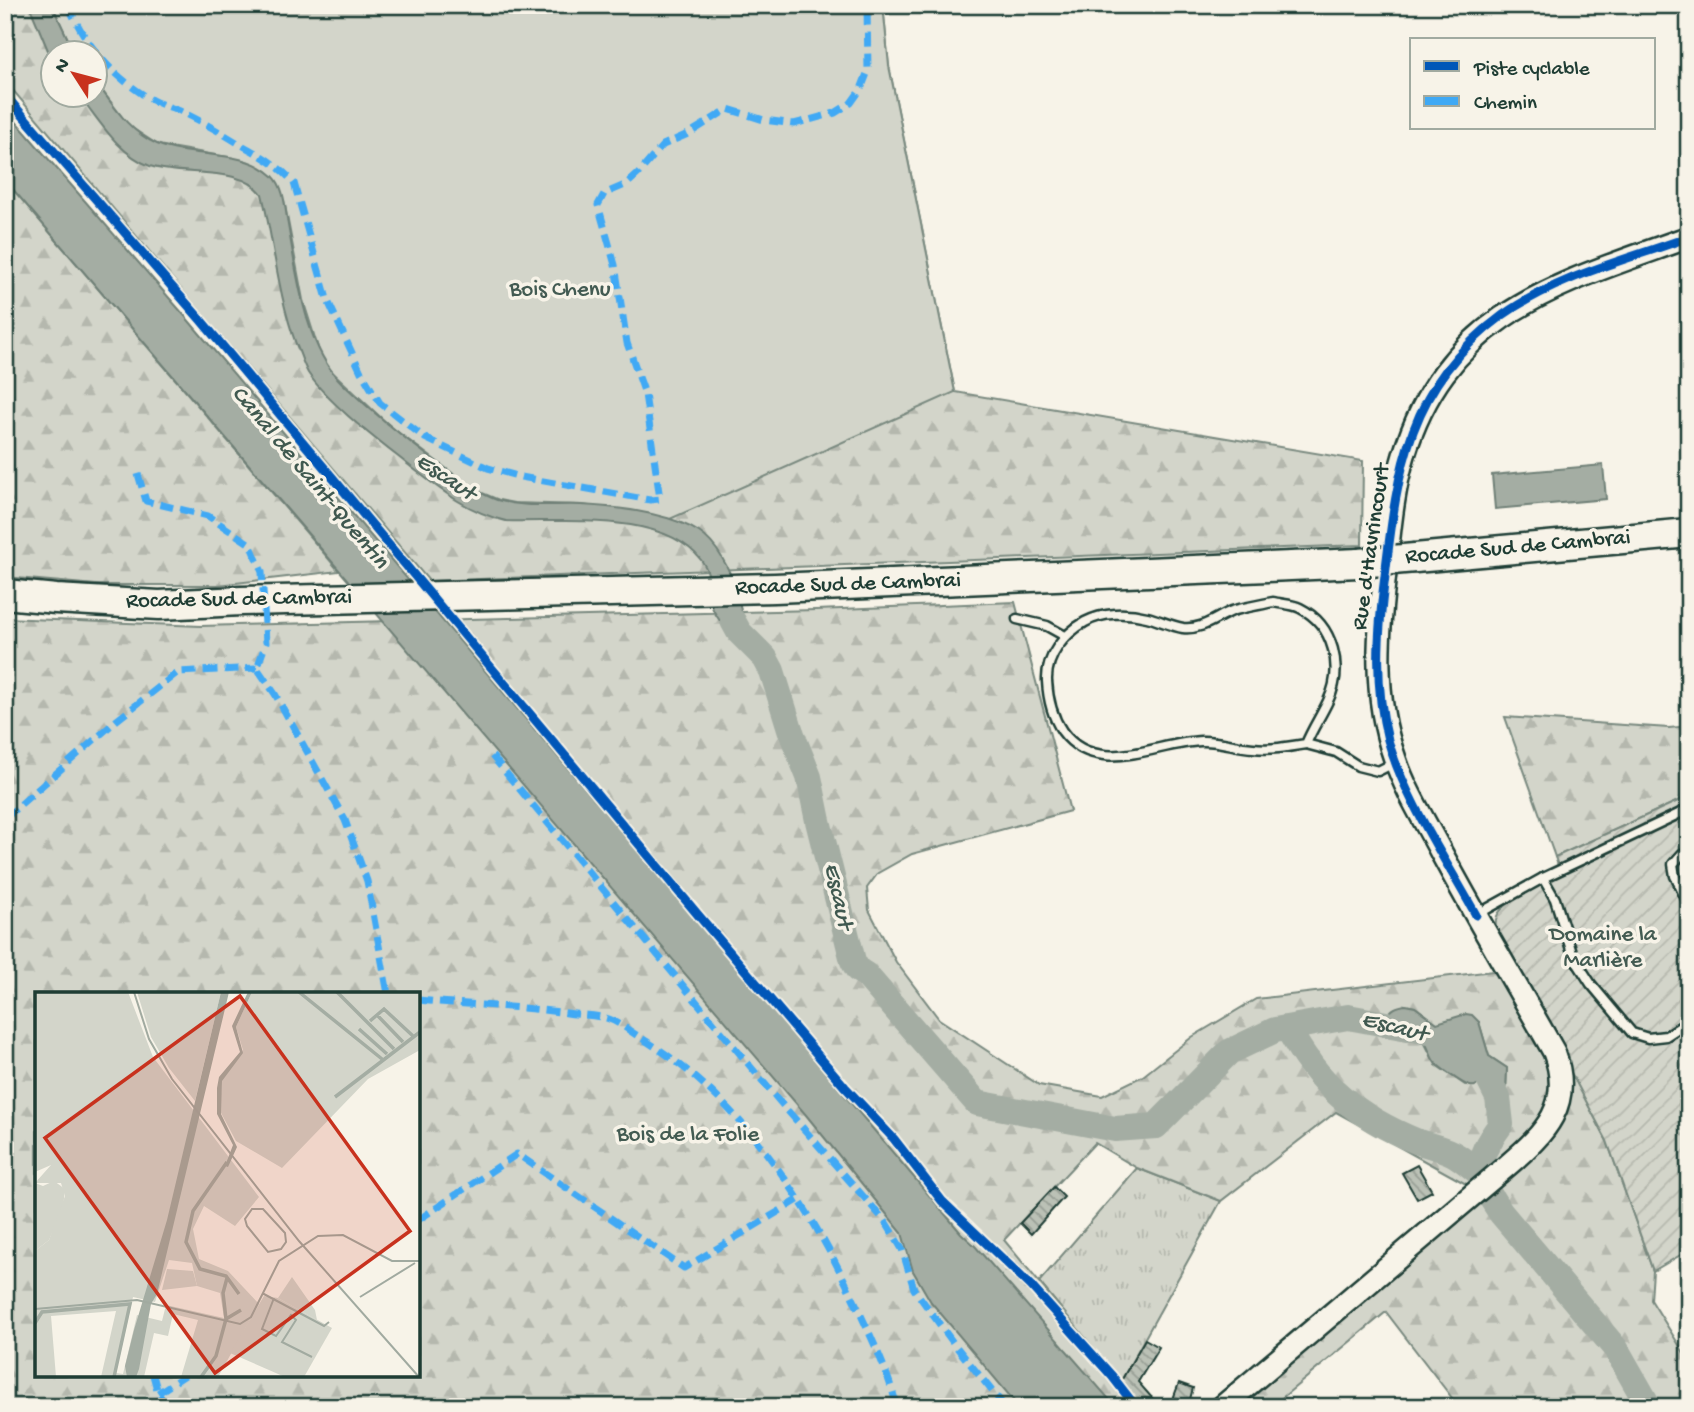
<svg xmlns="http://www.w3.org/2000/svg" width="1694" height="1412" viewBox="0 0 1694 1412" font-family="'Gochi Hand',sans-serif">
  <defs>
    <pattern id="grass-tufts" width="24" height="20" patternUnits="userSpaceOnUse" patternTransform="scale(1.75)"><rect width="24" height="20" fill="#d3d5ca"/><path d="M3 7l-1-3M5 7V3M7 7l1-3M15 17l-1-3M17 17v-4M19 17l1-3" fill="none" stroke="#b5b8ae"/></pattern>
    <pattern id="forest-firs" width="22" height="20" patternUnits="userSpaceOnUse" patternTransform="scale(1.75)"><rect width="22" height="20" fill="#d3d5ca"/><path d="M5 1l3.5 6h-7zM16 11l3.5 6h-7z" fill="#b5b8ae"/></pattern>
    <pattern id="garden-furrows" width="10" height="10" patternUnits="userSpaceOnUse" patternTransform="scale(1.75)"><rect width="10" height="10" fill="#d3d5ca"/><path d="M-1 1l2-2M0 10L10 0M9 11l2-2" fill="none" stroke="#b5b8ae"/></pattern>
    <pattern id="building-back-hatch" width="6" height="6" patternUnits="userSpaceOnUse" patternTransform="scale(1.75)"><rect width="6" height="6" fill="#bbc1b6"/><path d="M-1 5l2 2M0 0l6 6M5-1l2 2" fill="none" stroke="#979e95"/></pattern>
  </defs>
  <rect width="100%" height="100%" fill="#f7f3e8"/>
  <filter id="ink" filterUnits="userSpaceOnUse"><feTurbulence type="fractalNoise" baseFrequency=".0143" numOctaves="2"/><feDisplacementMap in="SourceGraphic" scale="14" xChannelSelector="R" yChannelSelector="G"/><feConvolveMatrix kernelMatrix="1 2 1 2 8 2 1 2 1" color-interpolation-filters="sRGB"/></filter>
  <g filter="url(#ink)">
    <path fill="url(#grass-tufts)" stroke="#79897f" stroke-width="2" d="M1137 1168 1221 1201 1121 1381 1039 1282Z"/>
    <g fill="url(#forest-firs)" stroke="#79897f" stroke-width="2" fill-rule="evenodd">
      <path d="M5 5H883L889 66 955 392 1363 461 1362 545 429 581 5 81ZM52 52H94V94H52Z"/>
      <path d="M5 180 339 571 218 585H96L5 577Z"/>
      <path d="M1015 602 1070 811 912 854 878 873 867 888 869 910 896 962 939 1019 1039 1085 1102 1096 1143 1076 1192 1037 1256 999 1518 968 1607 1141 1653 1271 1651 1300 1689 1361V1407H1459L1386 1312 1271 1407H1207L1468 1185 1336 1112 1221 1201 1137 1168 1095 1143 1004 1240 1121 1381 1132 1407H5V618L201 626 816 610ZM37 994H418V1375H37ZM1405 1005 1415 1007 1437 1023 1479 1022 1489 1056 1507 1068 1506 1091 1487 1095 1479 1083 1465 1085 1436 1065Z"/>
      <path d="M1505 717 1669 728 1689 726V796L1555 857Z"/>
    </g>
    <path fill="#d3d5ca" stroke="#79897f" stroke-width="2" d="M52 5H883L889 66 955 392 670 519 583 505 514 503 499 500 475 490 391 427 326 366 320 354 303 300 284 200 233 158 158 145 129 126 95 81 94 52H74Z"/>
    <path fill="url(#garden-furrows)" stroke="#79897f" stroke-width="2" d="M1689 796V1250L1653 1271 1607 1141 1503 943C1499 934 1493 926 1497 916 1503 901 1546 882 1561 874L1555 857Z"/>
    <g fill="#a4ada3" stroke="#6f8077" stroke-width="2">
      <path d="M29 5H52L74 52H52V60Z"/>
      <path d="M95 81C113 105 129 132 157 144 193 159 243 148 273 176 285 188 285 209 288 225 297 275 305 347 342 383 373 413 408 441 443 467 460 479 477 493 497 500 524 508 554 504 581 505 616 507 670 513 699 532 720 546 732 575 739 598 740 605 741 613 743 619 747 629 756 635 764 642L747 655C738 644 716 619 712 607 707 589 714 577 701 560 663 510 561 523 506 521 466 512 437 487 406 463 377 440 328 403 308 373 303 364 300 353 296 344 278 295 274 244 262 194 241 165 183 177 150 166 118 154 99 120 79 95L94 94Z"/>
      <path d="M5 109 184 315 961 1233 975 1246 1116 1407H1019L931 1302 913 1271 902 1233 806 1115 5 180Z"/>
      <path d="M1603 465 1606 499 1495 509 1492 475Z"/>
      <path d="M1405 1005 1415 1007 1437 1023 1466 1014 1472 1015 1479 1022 1489 1056 1507 1068 1506 1091 1501 1097C1488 1099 1487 1092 1480 1083 1475 1086 1475 1087 1470 1086 1464 1085 1437 1066 1434 1061 1429 1054 1428 1042 1420 1037 1409 1030 1395 1034 1386 1021 1389 1010 1394 1007 1405 1005Z"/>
    </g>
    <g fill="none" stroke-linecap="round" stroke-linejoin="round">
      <g stroke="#a4ada3" stroke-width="26">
        <path d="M733 621 739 632 765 658 772 671 791 732 809 777 818 821 853 961 858 970 866 975 977 1103 1115 1129 1156 1126 1229 1052 1275 1030 1348 1017 1424 1031"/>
        <path d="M1288 1028C1316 1084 1359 1118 1416 1141 1429 1146 1445 1148 1457 1156 1465 1161 1472 1167 1479 1173"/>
        <path d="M1480 1067 1484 1070 1498 1098 1501 1124C1472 1164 1475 1174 1501 1213L1616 1349 1649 1407"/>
      </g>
    </g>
    <g fill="url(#building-back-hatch)" stroke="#1f3d34" stroke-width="2">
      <path d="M1417 1165 1432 1191 1417 1199 1402 1173Z"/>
      <path d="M1054 1187 1064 1197 1031 1234 1020 1223Z"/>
      <path d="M1145 1339 1159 1347 1138 1382 1160 1407H1143L1121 1381Z"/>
      <path d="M1179 1383 1193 1388 1189 1403 1187 1407H1170Z"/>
    </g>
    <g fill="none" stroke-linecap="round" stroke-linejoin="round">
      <g stroke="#1f3d34" stroke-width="13">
        <g id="lane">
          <path d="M1273 602C1281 604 1292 604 1300 608 1334 625 1344 668 1328 701 1321 716 1312 729 1306 744 1288 747 1271 750 1253 748 1235 747 1219 740 1201 741 1155 743 1096 778 1062 731 1052 716 1048 700 1047 681 1046 656 1064 634 1085 622 1103 612 1127 612 1147 617 1159 620 1171 626 1183 628 1202 630 1215 618 1232 611 1245 607 1260 605 1273 602Z"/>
          <path d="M1017 619 1047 626 1065 636"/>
          <path d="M1306 744 1336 752 1358 766 1378 771 1396 762"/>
          <path d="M1689 851 1682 854 1673 864 1675 876 1689 905"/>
          <path d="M1543 878 1555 899 1573 956 1591 984 1632 1033 1648 1038 1666 1036 1689 1021"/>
          <path d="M1476 915 1543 878 1689 809"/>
        </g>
      </g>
      <g stroke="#1f3d34" stroke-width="26">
        <path id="secondary" d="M1222 1407 1508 1165C1545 1133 1574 1105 1554 1052 1517 986 1478 921 1442 854 1426 823 1406 792 1395 759 1372 695 1378 631 1386 565 1390 528 1393 491 1404 455 1448 310 1563 283 1689 237"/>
      </g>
      <g stroke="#1f3d34" stroke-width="33">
        <g id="highway">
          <path d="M1415 558 1689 533"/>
          <path d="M5 594 56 599 159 605 241 601 775 588 1359 563"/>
        </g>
      </g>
      <use href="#lane" stroke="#f7f3e8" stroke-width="8"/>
      <use href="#secondary" stroke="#f7f3e8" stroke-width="21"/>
      <use href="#highway" stroke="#f7f3e8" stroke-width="28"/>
      <g stroke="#1f3d34" stroke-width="33" stroke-linecap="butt">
        <path id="highway-bridge" d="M1359 563 1415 558"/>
      </g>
      <use href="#highway-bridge" stroke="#f7f3e8" stroke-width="28"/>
      <g stroke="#3fa9f5" stroke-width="7" stroke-dasharray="14 7" stroke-linecap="butt">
        <path d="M68 5C85 45 114 78 152 100 161 105 172 107 182 112 201 121 220 132 238 143 260 155 279 165 294 183L327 299 361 372 380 403 425 438 488 468 521 477 650 500 660 499 645 394 627 343 615 265 598 205 604 194 627 184 638 174 663 145 690 133 728 109 764 120 794 124 835 113 851 103 861 89 868 71 867 5"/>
        <path d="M138 474 146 501 208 516 250 544 262 572 266 643 257 668 275 694 345 820 367 881 388 994"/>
        <path d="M492 756 780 1102 885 1221 902 1249 914 1289 954 1344 1005 1407"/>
        <path d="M5 818 117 720 178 672 257 668"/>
        <path d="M418 1000C468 1005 517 1006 567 1013 580 1015 596 1015 609 1019 620 1023 631 1032 641 1038 741 1097 813 1209 860 1313 874 1343 889 1375 897 1407"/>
        <path d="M418 1220 517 1154 684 1268 798 1200"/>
        <path d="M153 1375 158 1393 167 1407"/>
        <path d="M158 1393 185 1375"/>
      </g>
      <g stroke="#f7f3e8" stroke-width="13">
        <g id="cycleway">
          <path d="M5 95 200 319 699 916 845 1087 894 1139 942 1201 1031 1286 1112 1376 1136 1407"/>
          <path d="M1476 915C1446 860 1405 800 1388 740 1374 686 1378 631 1385 576 1398 467 1408 385 1503 315 1558 276 1627 260 1689 237"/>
        </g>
      </g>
      <use href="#cycleway" stroke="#0057b8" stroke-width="9"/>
    </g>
  </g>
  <g text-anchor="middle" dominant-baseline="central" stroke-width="7" stroke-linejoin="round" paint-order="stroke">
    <g font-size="23" fill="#435b52" stroke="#f7f3e8">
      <text x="560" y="290">Bois Chenu</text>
      <text x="1603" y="935">Domaine la<tspan x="1603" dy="26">Marlière</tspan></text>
      <text x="688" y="1135">Bois de la Folie</text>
    </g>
    <g font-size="23" fill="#1f3d34" stroke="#f7f3e8">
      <text transform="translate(1372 547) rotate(-82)">Rue d'Havrincourt</text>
      <text transform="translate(1518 548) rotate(-5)">Rocade Sud de Cambrai</text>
      <text transform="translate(848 585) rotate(-2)">Rocade Sud de Cambrai</text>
      <text transform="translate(239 600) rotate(-1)">Rocade Sud de Cambrai</text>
    </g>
    <g font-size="24" font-style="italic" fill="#405950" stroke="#f7f3e8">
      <text transform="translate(309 478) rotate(50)">Canal de Saint-Quentin</text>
      <text transform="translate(445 478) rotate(34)">Escaut</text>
      <text transform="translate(837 896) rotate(77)">Escaut</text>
      <text transform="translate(1394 1028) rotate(14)">Escaut</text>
    </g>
  </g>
  <g transform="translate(35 992)">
    <rect width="385" height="385" fill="#f7f3e8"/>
    <path d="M19 189 30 197 28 216 14 248 0 259V191L8 194ZM132 277 158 279 162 294 127 298Z" fill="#d3d5ca"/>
    <path d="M0 0H93L118 65 224 205 200 234 169 214 158 237 164 267 193 279 224 312 183 385H146L163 328 138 322 133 344 119 341 109 385H66L81 319 16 324 21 385H0V259L14 248 30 204 26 191H0L16 173 0 180ZM134 268 157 271 162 294 185 301 189 326 131 313 127 329 102 323 88 382 81 381 98 305 120 310ZM102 0H186L160 109 134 76 116 45ZM257 285 280 318 282 328 243 306Z" fill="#d3d5ca" fill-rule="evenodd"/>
    <path d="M217 0H385V58L333 87 247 176 201 149 185 119 187 86 208 58 201 35Z" fill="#d3d5ca"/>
    <path d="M229 304 243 306 297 336 269 385H250L195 361Z" fill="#d3d5ca"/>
    <path d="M186 0H194L122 302 116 312 104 377 101 385H92L90 374 99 338 132 228ZM213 0H217L201 35 208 61 187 89 186 122 202 155 193 175 190 174 198 153 182 122V96L184 85 205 60 197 34Z" fill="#a4ada3"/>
    <path fill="none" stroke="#a4ada3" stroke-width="3.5" d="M264 0 347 67M302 0 359 57M343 24 368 50M335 29 349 17 378 44M324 37 352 62M300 105 385 40M192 170 158 219 151 250 165 277 191 284 204 302M191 327 188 301 192 286M0 331 7 320 95 312 79 385M166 385 181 364 191 327 206 318"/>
    <path fill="none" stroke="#a1aaa0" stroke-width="2" d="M99 0 114 47 137 87 264 249 384 385M217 217H228L250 241 251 250 246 257 233 260 212 234 210 227ZM227 301 289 334 294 330M325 305 380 271M239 306 227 337 241 344 256 323 261 328 247 350 277 365M0 317 102 308 205 332 216 325 244 269 283 244 308 243 357 269H385"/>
    <path fill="#c8321e" fill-opacity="0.15" stroke="#c8321e" stroke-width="3.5" d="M205 4 375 239 180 381 10 146Z"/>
    <rect width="385" height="385" fill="none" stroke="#1f3d34" stroke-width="3.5"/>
  </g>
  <rect width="1694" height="1412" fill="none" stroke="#f7f3e8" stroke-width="28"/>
  <rect x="14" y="14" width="1666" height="1384" fill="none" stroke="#1f3d34" stroke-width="2.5" filter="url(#ink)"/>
  <rect x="1410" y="38" width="245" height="91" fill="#f7f3e8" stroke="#a1aaa0" stroke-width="2"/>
  <rect x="1424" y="61" width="35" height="10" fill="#0057b8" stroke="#a1aaa0" stroke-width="2"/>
  <text x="1474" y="74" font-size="21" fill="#1f3d34">Piste cyclable</text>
  <rect x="1424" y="96" width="35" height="10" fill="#3fa9f5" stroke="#a1aaa0" stroke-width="2"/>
  <text x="1474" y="108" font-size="21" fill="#1f3d34">Chemin</text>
  <g transform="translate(74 74) rotate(306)"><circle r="33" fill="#f7f3e8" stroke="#a1aaa0" stroke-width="2"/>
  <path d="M0-5L12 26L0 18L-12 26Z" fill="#c8321e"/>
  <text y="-10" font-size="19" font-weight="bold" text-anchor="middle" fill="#1f3d34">N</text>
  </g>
</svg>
